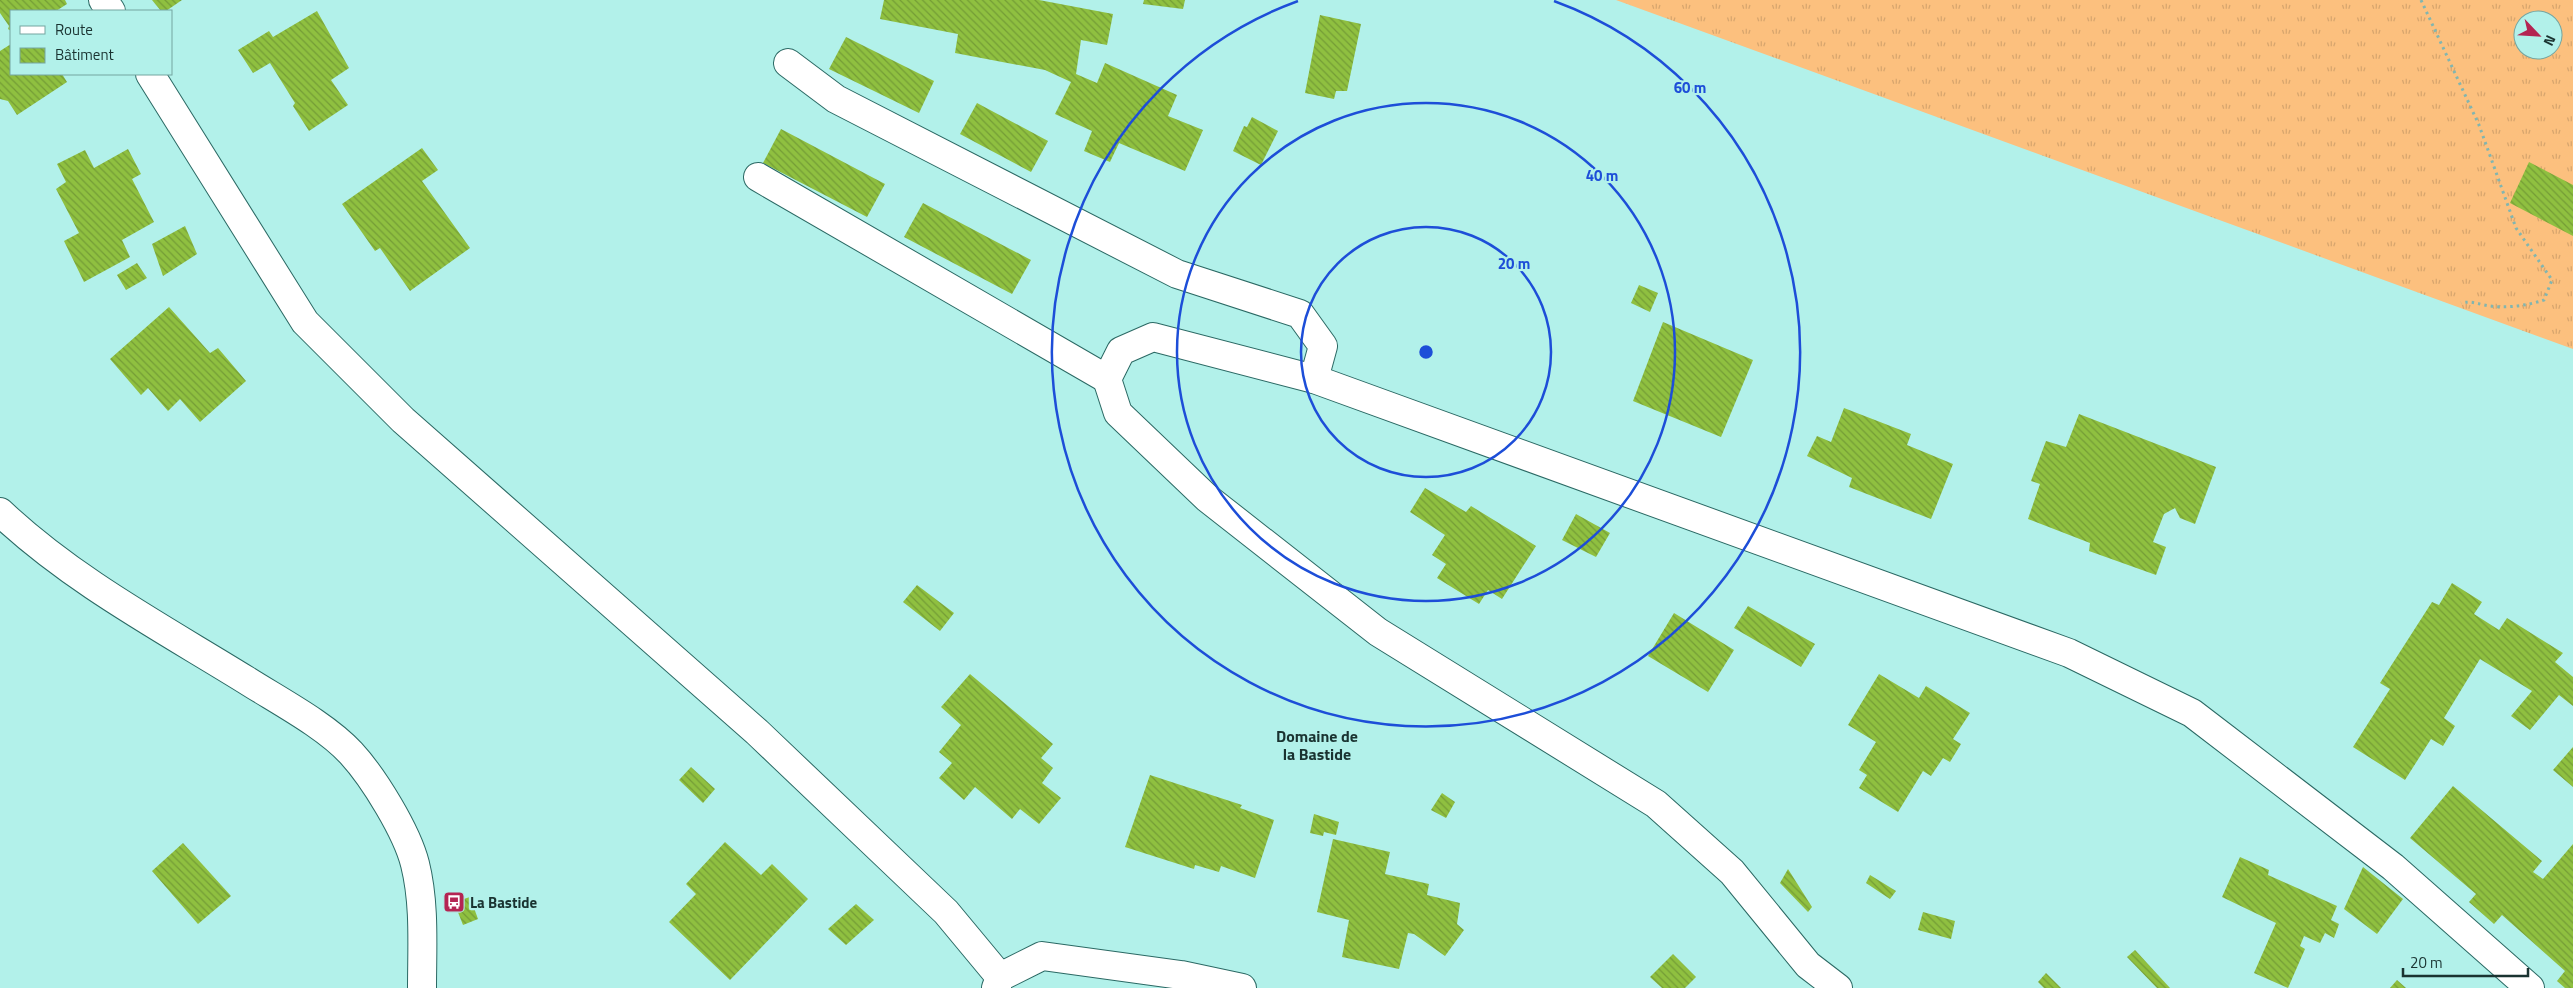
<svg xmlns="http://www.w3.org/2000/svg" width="2573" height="988" viewBox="0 0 2573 988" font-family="'Titillium Web',sans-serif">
  <defs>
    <pattern id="grass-tufts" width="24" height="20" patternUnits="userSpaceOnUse" patternTransform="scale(1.25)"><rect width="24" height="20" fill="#fcc07e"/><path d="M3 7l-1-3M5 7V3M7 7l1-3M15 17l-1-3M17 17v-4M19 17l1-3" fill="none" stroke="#d7a56d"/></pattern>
    <pattern id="building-back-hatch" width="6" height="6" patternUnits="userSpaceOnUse" patternTransform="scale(1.25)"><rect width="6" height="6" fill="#8fc040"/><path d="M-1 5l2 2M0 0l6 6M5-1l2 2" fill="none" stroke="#749d36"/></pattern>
  </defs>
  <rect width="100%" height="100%" fill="#b2f1ea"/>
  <path fill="url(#grass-tufts)" fill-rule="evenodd" d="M1616 0H2573V349ZM2523 20H2553V50H2523Z"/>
  <g fill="url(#building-back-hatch)">
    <path d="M0 0H65L67 4 56 11H11V31L8 29 9 26 0 13Z"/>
    <path d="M152 0H182L166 11H161Z"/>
    <path d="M884 0H1039L1113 14 1107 45 1081 40 1076 74 1097 83 1105 63 1177 95 1168 116 1203 130 1185 171 1119 143 1110 162 1084 151 1092 131 1055 114 1071 82 1045 70 955 53 958 34 880 19Z"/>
    <path d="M1144 0H1185L1183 9 1143 4Z"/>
    <path d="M317 11 349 68 331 80 348 105 309 131 293 106 295 103 270 63 253 73 238 50 269 31 273 37Z"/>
    <path d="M1320 15 1361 24 1347 91H1336L1334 99 1305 93Z"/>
    <path d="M846 37 934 81 919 113 829 69Z"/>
    <path d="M11 44V74H62L67 82 17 115 8 101 0 99V51Z"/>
    <path d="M977 103 1048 141 1031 172 960 134Z"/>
    <path d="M1252 117 1278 131 1261 165 1233 151 1244 126 1247 127Z"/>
    <path d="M781 129 885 184 867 217 763 163Z"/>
    <path d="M422 148 438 170 422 181 470 248 410 291 380 248 375 251 342 204Z"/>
    <path d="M128 149 141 174 132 179 154 222 122 240 130 257 84 282 64 241 79 233 56 189 66 182 57 164 85 150 94 168Z"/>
    <path d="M2529 162 2573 185V236L2510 203Z"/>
    <path d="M923 203 1031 260 1012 294 904 237Z"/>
    <path d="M185 226 197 254 163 276 152 244Z"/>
    <path d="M137 263 147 278 126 290 117 275Z"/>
    <path d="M1639 285 1658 293 1650 312 1631 303Z"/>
    <path d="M169 307 210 353 218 348 246 381 200 422 180 399 168 411 148 388 141 395 110 359Z"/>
    <path d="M1663 322 1753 360 1721 437 1633 401Z"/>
    <path d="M1844 408 1911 434 1907 445 1953 464 1931 519 1849 487 1852 478 1807 456 1817 436 1831 442Z"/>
    <path d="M2079 414 2216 467 2195 524 2180 518 2175 508 2164 514 2153 542 2166 547 2156 575 2089 551 2090 543 2028 519 2040 484 2031 481 2046 441 2066 447Z"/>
    <path d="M1425 488 1466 512 1471 506 1536 546 1502 599 1488 590 1479 604 1437 578 1446 564 1432 555 1445 535 1410 512Z"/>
    <path d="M1576 514 1610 533 1596 557 1562 540Z"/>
    <path d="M2452 583 2482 602 2474 614 2499 630 2507 618 2563 653 2555 662 2573 677V706L2559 695 2530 730 2511 716 2532 691 2480 659 2444 718 2455 726 2443 746 2431 739 2405 780 2353 747 2390 689 2380 683 2432 602 2439 605Z"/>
    <path d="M917 585 954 613 940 631 903 602Z"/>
    <path d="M1748 606 1815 644 1801 667 1734 628Z"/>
    <path d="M1674 613 1734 650 1708 692 1648 656Z"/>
    <path d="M970 674 1053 744 1041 758 1053 768 1042 783 1061 798 1039 824 1020 809 1012 819 975 787 964 800 939 778 952 763 939 752 961 725 941 707Z"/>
    <path d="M1879 674 1919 698 1926 686 1970 713 1953 739 1961 744 1950 762 1943 758 1931 776 1923 771 1898 812 1859 788 1867 775 1859 770 1876 742 1848 725Z"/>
    <path d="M2573 747V787L2553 770Z"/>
    <path d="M691 767 715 789 703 803 679 780Z"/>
    <path d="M1150 775 1242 805 1240 808 1274 820 1255 878 1221 866 1219 872 1195 865 1194 869 1125 847Z"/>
    <path d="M2453 786 2542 861 2533 872 2543 879 2573 844V988H2565L2557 981 2565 971 2502 915 2494 924 2469 902 2476 894 2410 838Z"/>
    <path d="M1442 793 1455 802 1446 818 1431 810Z"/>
    <path d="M1314 814 1339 822 1336 835 1324 832 1323 836 1310 833Z"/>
    <path d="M1333 839 1390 852 1385 874 1429 884 1427 895 1460 903 1457 924 1464 930 1445 956 1414 934 1408 933 1399 969 1342 957 1349 920 1317 912Z"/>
    <path d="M725 842 761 875 772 864 808 899 730 980 669 922 696 894 686 884Z"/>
    <path d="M183 843 231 896 198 924 152 871Z"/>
    <path d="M2240 857 2269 870 2268 875 2337 906 2331 920 2339 924 2334 938 2325 933 2320 943 2304 936 2300 946 2305 949 2288 988 2254 973 2276 923 2222 897Z"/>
    <path d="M2363 867 2403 899 2377 934 2344 909Z"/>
    <path d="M1788 869 1812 907 1808 912 1780 883Z"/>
    <path d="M1870 875 1896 891 1890 899 1866 883Z"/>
    <path d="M470 897 478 919 463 925 454 902Z"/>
    <path d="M856 904 874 920 846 945 828 929Z"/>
    <path d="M1923 912 1955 921 1951 939 1918 930Z"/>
    <path d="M2135 950 2136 951 2170 988H2157L2127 957Z"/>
    <path d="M1673 954 1696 977 1685 988H1662L1650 977Z"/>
    <path d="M2046 973 2061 988H2044L2038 982Z"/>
    <path d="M2397 980 2406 988H2390Z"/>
  </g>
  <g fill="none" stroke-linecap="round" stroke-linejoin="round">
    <g stroke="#2b6964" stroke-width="30">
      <g id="minor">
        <path d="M103 0 111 11"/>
        <path d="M788 63 836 99 1177 274 1300 314 1323 346 1314 379"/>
        <path d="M150 74 305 322 403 420 757 732 946 912 1000 977"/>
        <path d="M758 177 1107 379"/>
        <path d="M0 512C72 580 162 628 246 680 279 701 325 725 351 753 374 778 407 832 415 864 425 904 422 947 422 988"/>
        <path d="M996 988 1000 977 1042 956 1181 975 1242 988"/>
        <path d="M1838 988 1808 965 1732 872 1656 804 1378 632 1207 498 1118 413 1107 379 1121 351 1153 337 1314 379 2069 653 2192 713 2393 867 2530 988"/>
      </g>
    </g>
    <path stroke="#82b5af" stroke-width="3" stroke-dasharray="2.5 4" stroke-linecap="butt" d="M2421 0 2479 125 2516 228 2552 280 2544 300C2526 306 2503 309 2484 305 2475 303 2471 301 2461 303"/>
    <use href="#minor" stroke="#fff" stroke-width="28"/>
  </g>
  <g fill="none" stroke="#1d4ed8" stroke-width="2.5">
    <circle cx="1426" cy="352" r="125"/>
    <circle cx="1426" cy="352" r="249"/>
    <path d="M1554 1A374 374 0 1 1 1298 1"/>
  </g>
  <defs>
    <g id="bus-square" transform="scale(1.125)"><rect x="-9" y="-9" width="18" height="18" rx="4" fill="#b42452" stroke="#b2f1ea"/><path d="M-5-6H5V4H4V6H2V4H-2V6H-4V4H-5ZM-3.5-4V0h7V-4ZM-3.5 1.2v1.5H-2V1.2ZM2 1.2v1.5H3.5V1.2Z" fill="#fff"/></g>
  </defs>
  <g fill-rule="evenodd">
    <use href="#bus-square" x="454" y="902"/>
  </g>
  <g text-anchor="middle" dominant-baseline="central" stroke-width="4.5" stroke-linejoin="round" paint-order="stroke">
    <g font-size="15" font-weight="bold" fill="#1a3331" stroke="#b2f1ea" text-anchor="start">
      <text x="470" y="902">La Bastide</text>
    </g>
    <g font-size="16" font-weight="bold" fill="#1a3331" stroke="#b2f1ea">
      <text x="1317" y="736">Domaine de<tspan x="1317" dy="18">la Bastide</tspan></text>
    </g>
  </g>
  <circle cx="1426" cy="352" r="8" fill="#1d4ed8" stroke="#b2f1ea" stroke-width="2.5"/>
  <g font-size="15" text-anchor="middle" font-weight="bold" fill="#1d4ed8" stroke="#b2f1ea" stroke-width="4.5" stroke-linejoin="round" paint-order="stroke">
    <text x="1690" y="93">60 m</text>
    <text x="1602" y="181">40 m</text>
    <text x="1514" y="269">20 m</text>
  </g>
  <rect x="10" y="10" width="162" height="65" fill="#b2f1ea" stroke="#75a5a0"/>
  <rect x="20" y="26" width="25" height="8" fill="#ffffff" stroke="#75a5a0"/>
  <text x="55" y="35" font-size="15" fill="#1a3331">Route</text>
  <rect x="20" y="48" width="25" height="15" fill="url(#building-back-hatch)" stroke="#75a5a0"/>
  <text x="55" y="60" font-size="15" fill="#1a3331">Bâtiment</text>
  <g transform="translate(2538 35) rotate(115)"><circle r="24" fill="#b2f1ea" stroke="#75a5a0"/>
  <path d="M0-4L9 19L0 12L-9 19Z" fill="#b42452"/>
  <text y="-8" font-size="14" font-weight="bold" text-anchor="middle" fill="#1a3331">N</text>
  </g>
  <path d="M2403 968v8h125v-8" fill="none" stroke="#1a3331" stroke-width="2.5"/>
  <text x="2410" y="968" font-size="15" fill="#1a3331" stroke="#b2f1ea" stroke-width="4" paint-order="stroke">20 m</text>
</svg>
